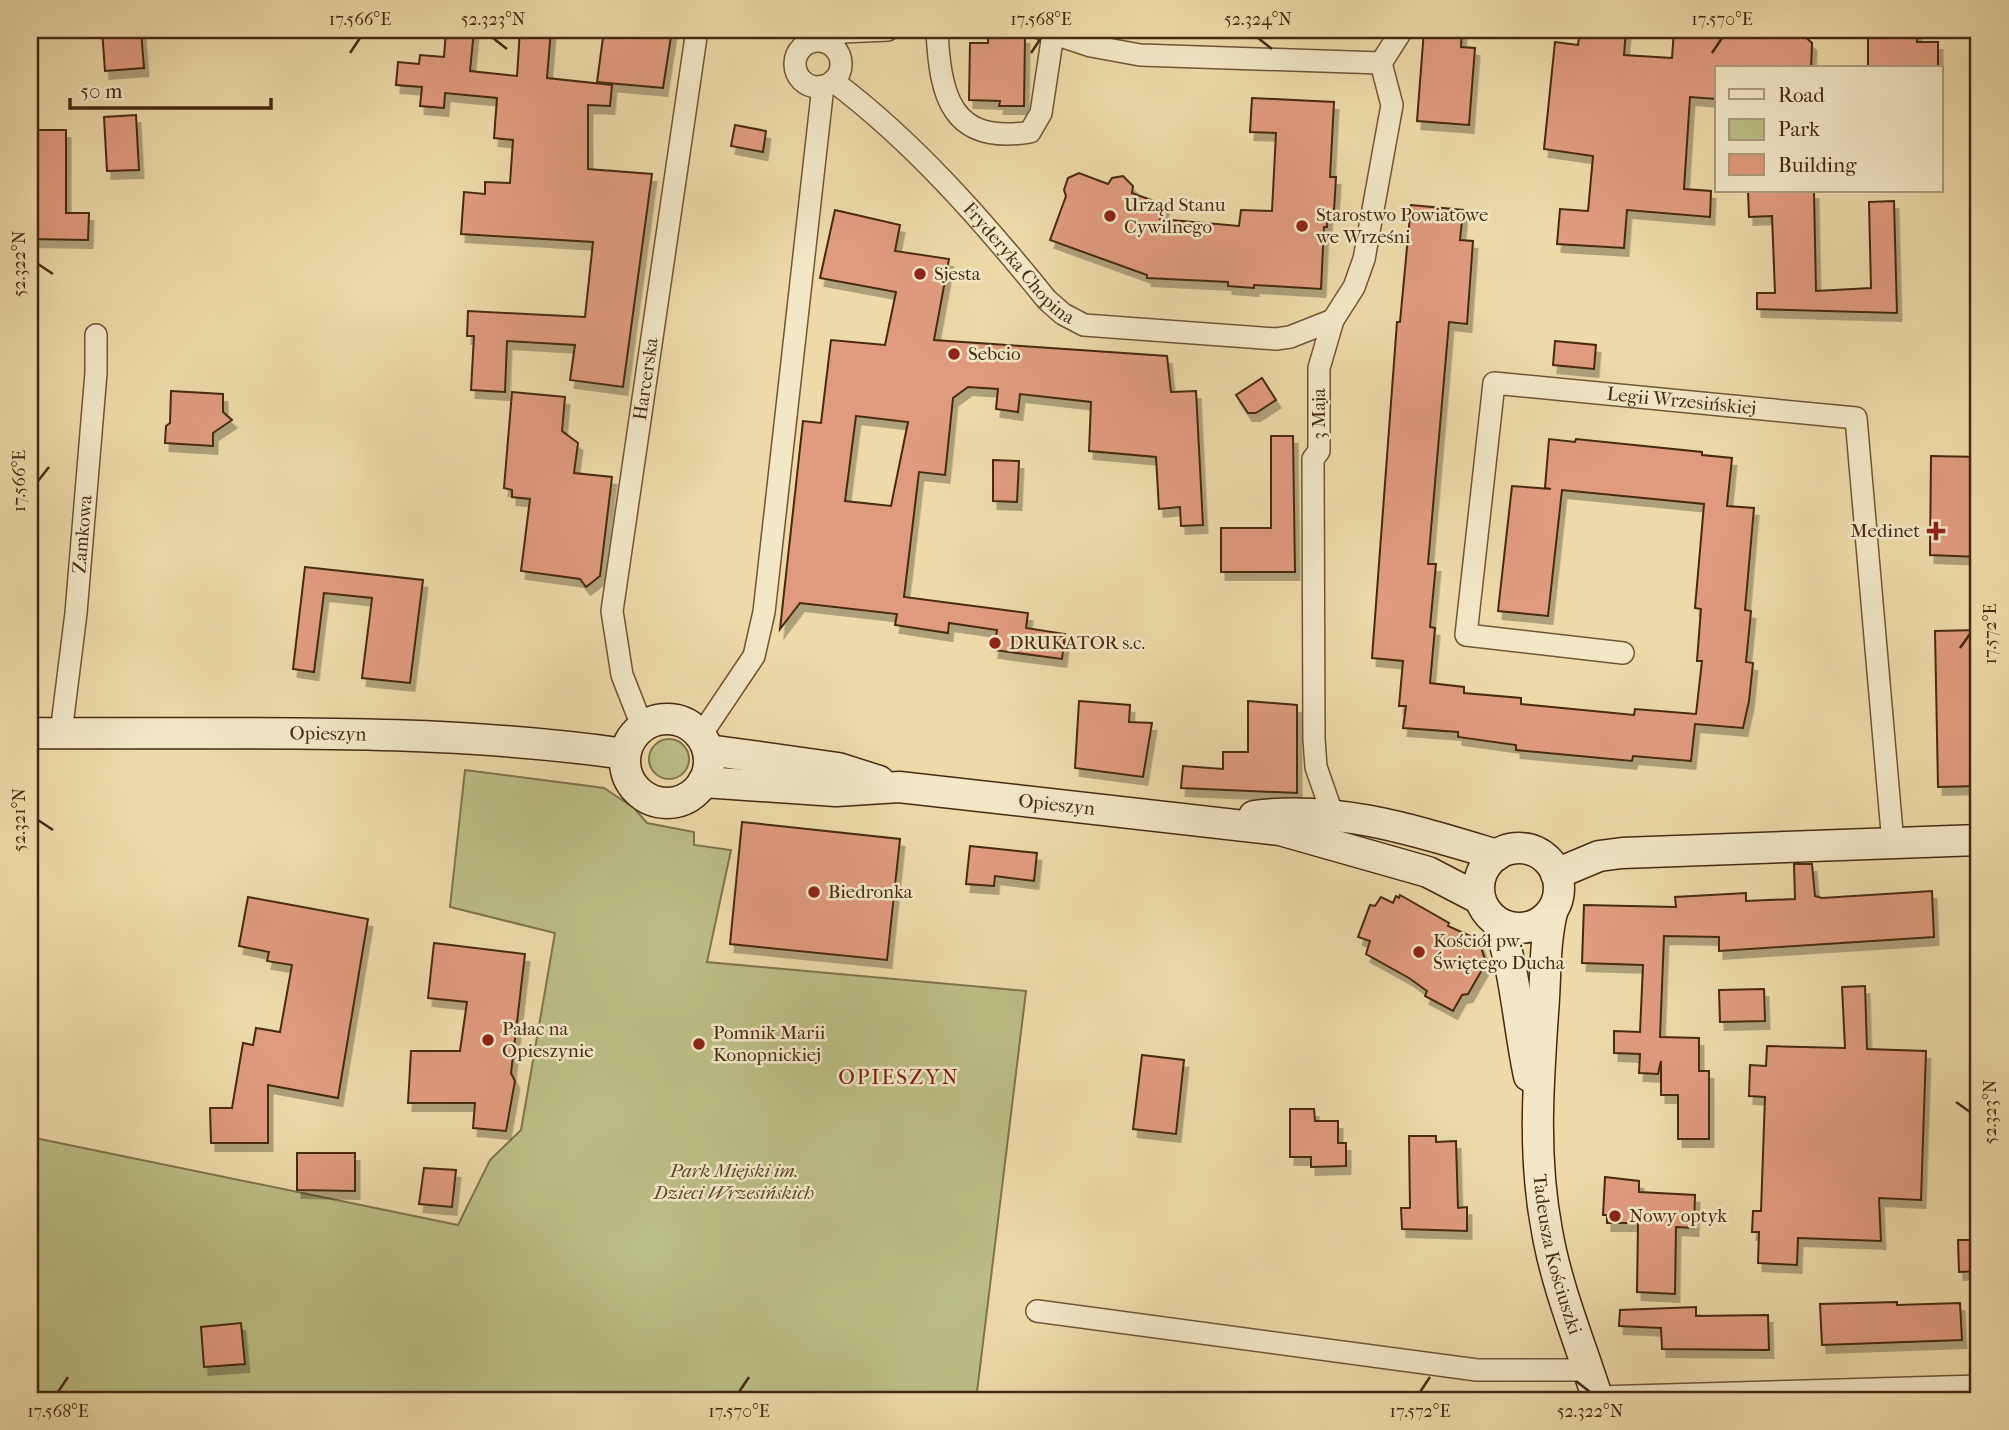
<svg xmlns="http://www.w3.org/2000/svg" width="2009" height="1430" viewBox="0 0 2009 1430" font-family="'IM FELL French Canon',serif">
  <defs>
    <filter id="shadow"><feDropShadow dx="4.5" dy="8" stdDeviation="0" flood-color="#0004"/></filter>
  </defs>
  <rect width="100%" height="100%" fill="#eddaa8"/>
  <filter id="stains"><feTurbulence type="fractalNoise" baseFrequency=".00286" numOctaves="4"/><feColorMatrix values="0 0 0 0 .2 0 0 0 0 .09 0 0 0 0 .02 0 0 0 .5 -.17"/></filter>
  <radialGradient id="worn" r=".72"><stop offset=".6" stop-color="#630" stop-opacity="0"/><stop offset="1" stop-color="#630" stop-opacity=".3"/></radialGradient>
  <g fill="#bbbe85" stroke="#80744b" stroke-width="2">
    <circle cx="669" cy="759" r="20"/>
    <path d="M465 770 604 788 634 808 647 823 694 832V845L731 850 707 962 1026 991 976 1400H30V1137L458 1225 490 1160 521 1130 555 933 450 907Z"/>
  </g>
  <g fill="#e09b7e" stroke="#462911" stroke-width="2" fill-rule="evenodd" filter="url(#shadow)">
    <path d="M102 30H141L144 68 105 71Z"/>
    <path d="M446 30H474L470 71 517 76 520 30H551L547 78 612 85 610 106 588 105V169L652 174 623 387 570 380 575 345 507 341 505 392 471 390 474 336H467L468 311 585 317 593 242 461 234 464 192 485 194V182L510 183 513 140 494 138 497 98 445 93 444 108 420 106 422 87 396 85 398 62 419 64 420 55 444 57Z"/>
    <path d="M604 30H672L663 88 597 82Z"/>
    <path d="M1424 30H1462L1461 47 1475 48 1469 125 1417 121Z"/>
    <path d="M1580 30H1626L1624 55 1672 58 1674 30H1775V34H1802L1812 43 1811 68H1717L1716 99 1690 97 1684 189 1711 191 1710 217 1627 210 1624 248 1557 244 1560 209 1588 211 1593 156 1544 149 1555 42 1578 45Z"/>
    <path d="M1872 30H1917V42H1938V68H1868V35L1871 34Z"/>
    <path d="M988 35 1025 36 1024 106H999L1000 101 969 100 970 43H988Z"/>
    <path d="M1252 98 1334 102 1330 177H1336L1334 211H1328L1327 227H1324L1321 289 1254 285V288L1228 286V282L1147 278V275L1050 240 1066 196 1064 190 1068 178 1079 173 1108 184 1112 178 1123 176 1133 186 1132 193 1165 205 1160 219 1239 226 1241 210 1272 211 1276 133 1250 132Z"/>
    <path d="M136 115 139 170 107 171 104 117Z"/>
    <path d="M735 125 766 131 763 152 731 146Z"/>
    <path d="M30 130H66V213H89L88 240 30 239Z"/>
    <path d="M1748 191H1814L1816 291 1871 288 1869 202 1894 201 1897 313 1757 309V293H1775L1772 216 1749 217Z"/>
    <path d="M1411 205 1463 210 1460 240 1473 241 1467 324 1449 322 1428 564H1436L1430 627 1435 628 1430 683 1464 687V693L1521 698V704L1634 715 1635 709 1696 714 1702 661H1697L1701 609 1695 608 1704 504 1562 490 1548 616 1498 611 1512 486 1551 489 1545 488 1549 439 1575 442 1576 439 1702 452V455L1732 458 1727 506 1754 508 1745 610 1751 611 1746 662 1753 663 1749 701 1743 728 1695 724 1691 761 1633 756 1632 761 1516 750V745L1458 737V732L1403 728 1406 706H1399L1403 661 1372 658 1397 322H1400Z"/>
    <path d="M835 210 900 225 895 251 949 259 934 340 1167 356 1171 392 1196 391 1203 525 1181 526 1180 507 1159 509 1156 457 1089 451 1091 402 1020 394 1018 412 996 409 998 389 968 387 953 398 945 475 919 472 904 597 1028 613 1026 628 1065 634 1062 659 994 650 997 630 949 623 948 633 895 625 897 614 800 603 780 629 803 421 821 423 831 340 885 345 896 292 820 278ZM856 416 908 422 891 506 845 501Z"/>
    <path d="M1555 341 1596 345 1594 369 1553 365Z"/>
    <path d="M1262 378 1276 400 1256 413H1248L1236 395Z"/>
    <path d="M171 391 223 394V412L232 420 213 433V446L165 443 166 426 170 423Z"/>
    <path d="M512 392 565 397 562 431 578 443 574 473 612 477 600 576 586 587 580 579 521 571 530 499 512 497V490L504 488Z"/>
    <path d="M1271 436H1293L1295 572H1221V528H1271Z"/>
    <path d="M1931 456 1979 457V557L1930 555Z"/>
    <path d="M993 460 1019 461 1017 502 993 501Z"/>
    <path d="M305 567 423 580 410 683 362 678 372 598 324 593 314 672 293 669Z"/>
    <path d="M1979 630V786L1938 787 1935 631Z"/>
    <path d="M1079 701 1130 705 1129 722 1152 723 1143 777 1075 768Z"/>
    <path d="M1248 701 1297 705V793L1181 788 1183 766 1223 769V752H1248Z"/>
    <path d="M742 822 900 839 887 960 730 944Z"/>
    <path d="M970 846 1037 853 1034 881 995 876 994 886 966 884Z"/>
    <path d="M1794 864H1812L1815 896 1822 898 1932 891 1934 937 1719 951V937L1664 936 1660 1037 1699 1038V1071H1709V1139H1678V1095H1661V1061L1658 1074 1639 1073 1640 1054 1614 1053V1031L1640 1032 1643 965 1582 963 1584 905 1676 907 1675 897 1746 893V901L1795 899Z"/>
    <path d="M1400 895 1449 923 1448 926 1477 939 1480 944 1486 963 1468 994 1462 995 1453 1011 1425 996 1427 991 1409 978 1366 954 1370 941 1358 937 1370 905 1375 906 1381 897 1393 903 1396 896 1399 898Z"/>
    <path d="M248 897 368 919 338 1098 268 1085V1143H211L210 1108H232L243 1043 253 1045 256 1028 280 1032 292 965 267 961 269 952 239 946Z"/>
    <path d="M434 943 525 954 511 1073 515 1081 506 1131 473 1128 475 1103H408L411 1051H460L467 1002 428 998Z"/>
    <path d="M1865 986 1867 1049 1926 1051 1921 1200 1879 1198 1881 1241 1798 1238 1797 1265 1758 1263 1759 1232H1752L1753 1211H1761L1765 1097 1749 1096 1750 1065 1766 1066 1767 1046 1845 1048 1842 987Z"/>
    <path d="M1764 989 1765 1021 1720 1022 1719 990Z"/>
    <path d="M1142 1055 1184 1060 1176 1134 1133 1129Z"/>
    <path d="M1290 1109H1314L1315 1121H1338V1143H1346V1166L1311 1167V1157H1290Z"/>
    <path d="M1409 1136H1436V1142L1456 1141 1458 1208 1467 1207V1231L1402 1229 1401 1208H1410Z"/>
    <path d="M297 1153H355V1191L297 1190Z"/>
    <path d="M424 1168 456 1170 452 1207 419 1204Z"/>
    <path d="M1605 1177 1639 1181V1192L1695 1195 1694 1228 1676 1227 1675 1294 1637 1292 1638 1223H1607V1215H1603Z"/>
    <path d="M1958 1240H1979V1271L1959 1272Z"/>
    <path d="M1897 1302V1305L1960 1303 1962 1340 1822 1345 1820 1304Z"/>
    <path d="M1696 1307V1316L1768 1315 1769 1350 1662 1349 1661 1328 1619 1326 1620 1310Z"/>
    <path d="M241 1323 245 1364 204 1367 201 1327Z"/>
  </g>
  <g fill="none" stroke-linecap="round" stroke-linejoin="round">
    <g stroke="#705537" stroke-width="24">
      <g id="street">
        <path d="M937 30C940 96 951 145 1030 132L1041 113 1053 34"/>
        <path d="M1043 30 1091 46 1140 55 1381 63"/>
        <circle cx="818" cy="64" r="23"/>
        <path d="M828 43 842 32 888 30"/>
        <path d="M1381 63 1402 30"/>
        <path id="s1" d="M833 81C914 142 983 221 1047 300L1063 314 1084 325 1276 339 1290 337 1333 320"/>
        <path id="s2" d="M1623 653 1466 635 1494 383 1856 418 1893 844"/>
        <path id="s3" d="M642 726 622 675 612 611 697 30"/>
        <path id="s4" d="M61 733 76 613 96 373V335"/>
        <path d="M701 735 754 656 764 612 823 86"/>
        <path d="M1332 813 1316 767 1314 739 1313 459 1319 451V368L1333 320 1354 287 1364 259 1392 105 1381 63"/>
        <path d="M1037 1311 1477 1370H1589"/>
        <path d="M1597 1397 1979 1386"/>
      </g>
    </g>
    <g stroke="#462911" stroke-width="33">
      <g id="secondary">
        <circle cx="667" cy="761" r="42"/>
        <path id="s5" d="M30 733C227 735 429 726 625 754"/>
        <path d="M708 750 838 768 879 781"/>
        <path id="s6" d="M703 782 836 791 899 787 1280 830 1428 872 1480 899"/>
        <path d="M1254 816C1338 805 1417 831 1497 855"/>
        <circle cx="1519" cy="888" r="40"/>
        <path d="M1556 874 1599 856 1622 853 1979 840"/>
        <path id="s7" d="M1552 912C1544 946 1546 978 1543 1013 1538 1086 1533 1158 1547 1231 1557 1289 1581 1345 1598 1400"/>
        <path d="M1498 923C1516 971 1518 1025 1529 1076"/>
      </g>
    </g>
    <use href="#street" stroke="#f3e7c6" stroke-width="21"/>
    <use href="#secondary" stroke="#f3e7c6" stroke-width="30"/>
  </g>
  <path fill="none" stroke="#462911" stroke-width="2.5" d="M493 38 507 49M1258 38 1272 49M350 53 360 38M1031 53 1041 38M1712 53 1722 38M38 264 53 274M38 481 49 467M1960 648 1970 634M38 820 53 830M1956 1102 1970 1112M1576 1381 1590 1392M58 1392 68 1377M739 1392 749 1377M1420 1392 1430 1377"/>
  <g fill="#8f2418" stroke="#f3e7c6" stroke-width="2.5">
    <circle cx="1110" cy="216" r="7"/>
    <circle cx="1302" cy="226" r="7"/>
    <circle cx="920" cy="274" r="7"/>
    <circle cx="954" cy="354" r="7"/>
    <path d="M1932.5 520.5h7v7h7v7h-7v7h-7v-7h-7v-7h7z"/>
    <circle cx="995" cy="643" r="7"/>
    <circle cx="814" cy="892" r="7"/>
    <circle cx="1419" cy="952" r="7"/>
    <circle cx="488" cy="1040" r="7"/>
    <circle cx="699" cy="1044" r="7"/>
    <circle cx="1615" cy="1216" r="7"/>
  </g>
  <g text-anchor="middle" dominant-baseline="central" stroke-width="5" stroke-linejoin="round" paint-order="stroke">
    <g font-size="19" fill="#462911" stroke="#f3e7c6" text-anchor="start">
      <text x="1124" y="205">Urząd Stanu<tspan x="1124" dy="22">Cywilnego</tspan></text>
      <text x="1316" y="215">Starostwo Powiatowe<tspan x="1316" dy="22">we Wrześni</tspan></text>
      <text x="934" y="274">Sjesta</text>
      <text x="968" y="354">Sebcio</text>
      <text x="1920" y="531" text-anchor="end">Medinet</text>
      <text x="1009" y="643">DRUKATOR s.c.</text>
      <text x="828" y="892">Biedronka</text>
      <text x="1433" y="941">Kościół pw.<tspan x="1433" dy="22">Świętego Ducha</tspan></text>
      <text x="502" y="1029">Pałac na<tspan x="502" dy="22">Opieszynie</tspan></text>
      <text x="713" y="1033">Pomnik Marii<tspan x="713" dy="22">Konopnickiej</tspan></text>
      <text x="1629" y="1216">Nowy optyk</text>
    </g>
    <g font-size="19" fill="#462911" stroke="#f3e7c6">
      <text stroke="none"><textPath href="#s1" startOffset="261">Fryderyka Chopina</textPath></text>
      <text stroke="none"><textPath href="#s3" startOffset="354">Harcerska</textPath></text>
      <text stroke="none"><textPath href="#s2" startOffset="600">Legii Wrzesińskiej</textPath></text>
      <text transform="translate(1319 414) rotate(-90)">3 Maja</text>
      <text stroke="none"><textPath href="#s4" startOffset="200">Zamkowa</textPath></text>
      <text stroke="none"><textPath href="#s5" startOffset="298">Opieszyn</textPath></text>
      <text stroke="none"><textPath href="#s6" startOffset="355">Opieszyn</textPath></text>
      <text stroke="none"><textPath href="#s7" startOffset="345">Tadeusza Kościuszki</textPath></text>
    </g>
    <g font-size="19" font-style="italic" fill="#5d4728" stroke="#f3e7c6">
      <text x="734" y="1171">Park Miejski im.<tspan x="734" dy="22">Dzieci Wrzesińskich</tspan></text>
    </g>
    <g font-size="21" letter-spacing="2" fill="#7a1f14" stroke="#f3e7c6">
      <text x="899" y="1077">OPIESZYN</text>
    </g>
  </g>
  <rect width="2009" height="1430" fill="none" stroke="#eddaa8" stroke-width="77"/>
  <rect x="1715" y="66" width="228" height="126" fill="#f3e7c6" stroke="#ae9b7e" stroke-width="2"/>
  <rect x="1729" y="89" width="35" height="10" fill="#f3e7c6" stroke="#ae9b7e" stroke-width="2"/>
  <text x="1778" y="102" font-size="21" fill="#462911">Road</text>
  <rect x="1729" y="119" width="35" height="21" fill="#bbbe85" stroke="#ae9b7e" stroke-width="2"/>
  <text x="1778" y="136" font-size="21" fill="#462911">Park</text>
  <rect x="1729" y="154" width="35" height="21" fill="#e09b7e" stroke="#ae9b7e" stroke-width="2"/>
  <text x="1778" y="172" font-size="21" fill="#462911">Building</text>
  <path d="M70 98v10h201v-10" fill="none" stroke="#462911" stroke-width="3.5"/>
  <text x="80" y="98" font-size="21" fill="#462911" stroke="#f3e7c6" stroke-width="5" paint-order="stroke">50 m</text>
  <rect x="38" y="38" width="1932" height="1354" fill="none" stroke="#462911" stroke-width="2.5"/>
  <g font-size="18" text-anchor="middle" fill="#462911">
    <text x="360" y="25">17.566°E</text>
    <text x="493" y="25">52.323°N</text>
    <text x="1041" y="25">17.568°E</text>
    <text x="1258" y="25">52.324°N</text>
    <text x="1722" y="25">17.570°E</text>
    <text transform="translate(19 264) rotate(-90)" y="6">52.322°N</text>
    <text transform="translate(19 481) rotate(-90)" y="6">17.566°E</text>
    <text transform="translate(1990 634) rotate(-90)" y="6">17.572°E</text>
    <text transform="translate(19 820) rotate(-90)" y="6">52.321°N</text>
    <text transform="translate(1990 1112) rotate(-90)" y="6">52.323°N</text>
    <text x="58" y="1417">17.568°E</text>
    <text x="739" y="1417">17.570°E</text>
    <text x="1420" y="1417">17.572°E</text>
    <text x="1590" y="1417">52.322°N</text>
  </g>
  <rect width="100%" height="100%" filter="url(#stains)"/>
  <rect width="100%" height="100%" fill="url(#worn)"/>
</svg>
